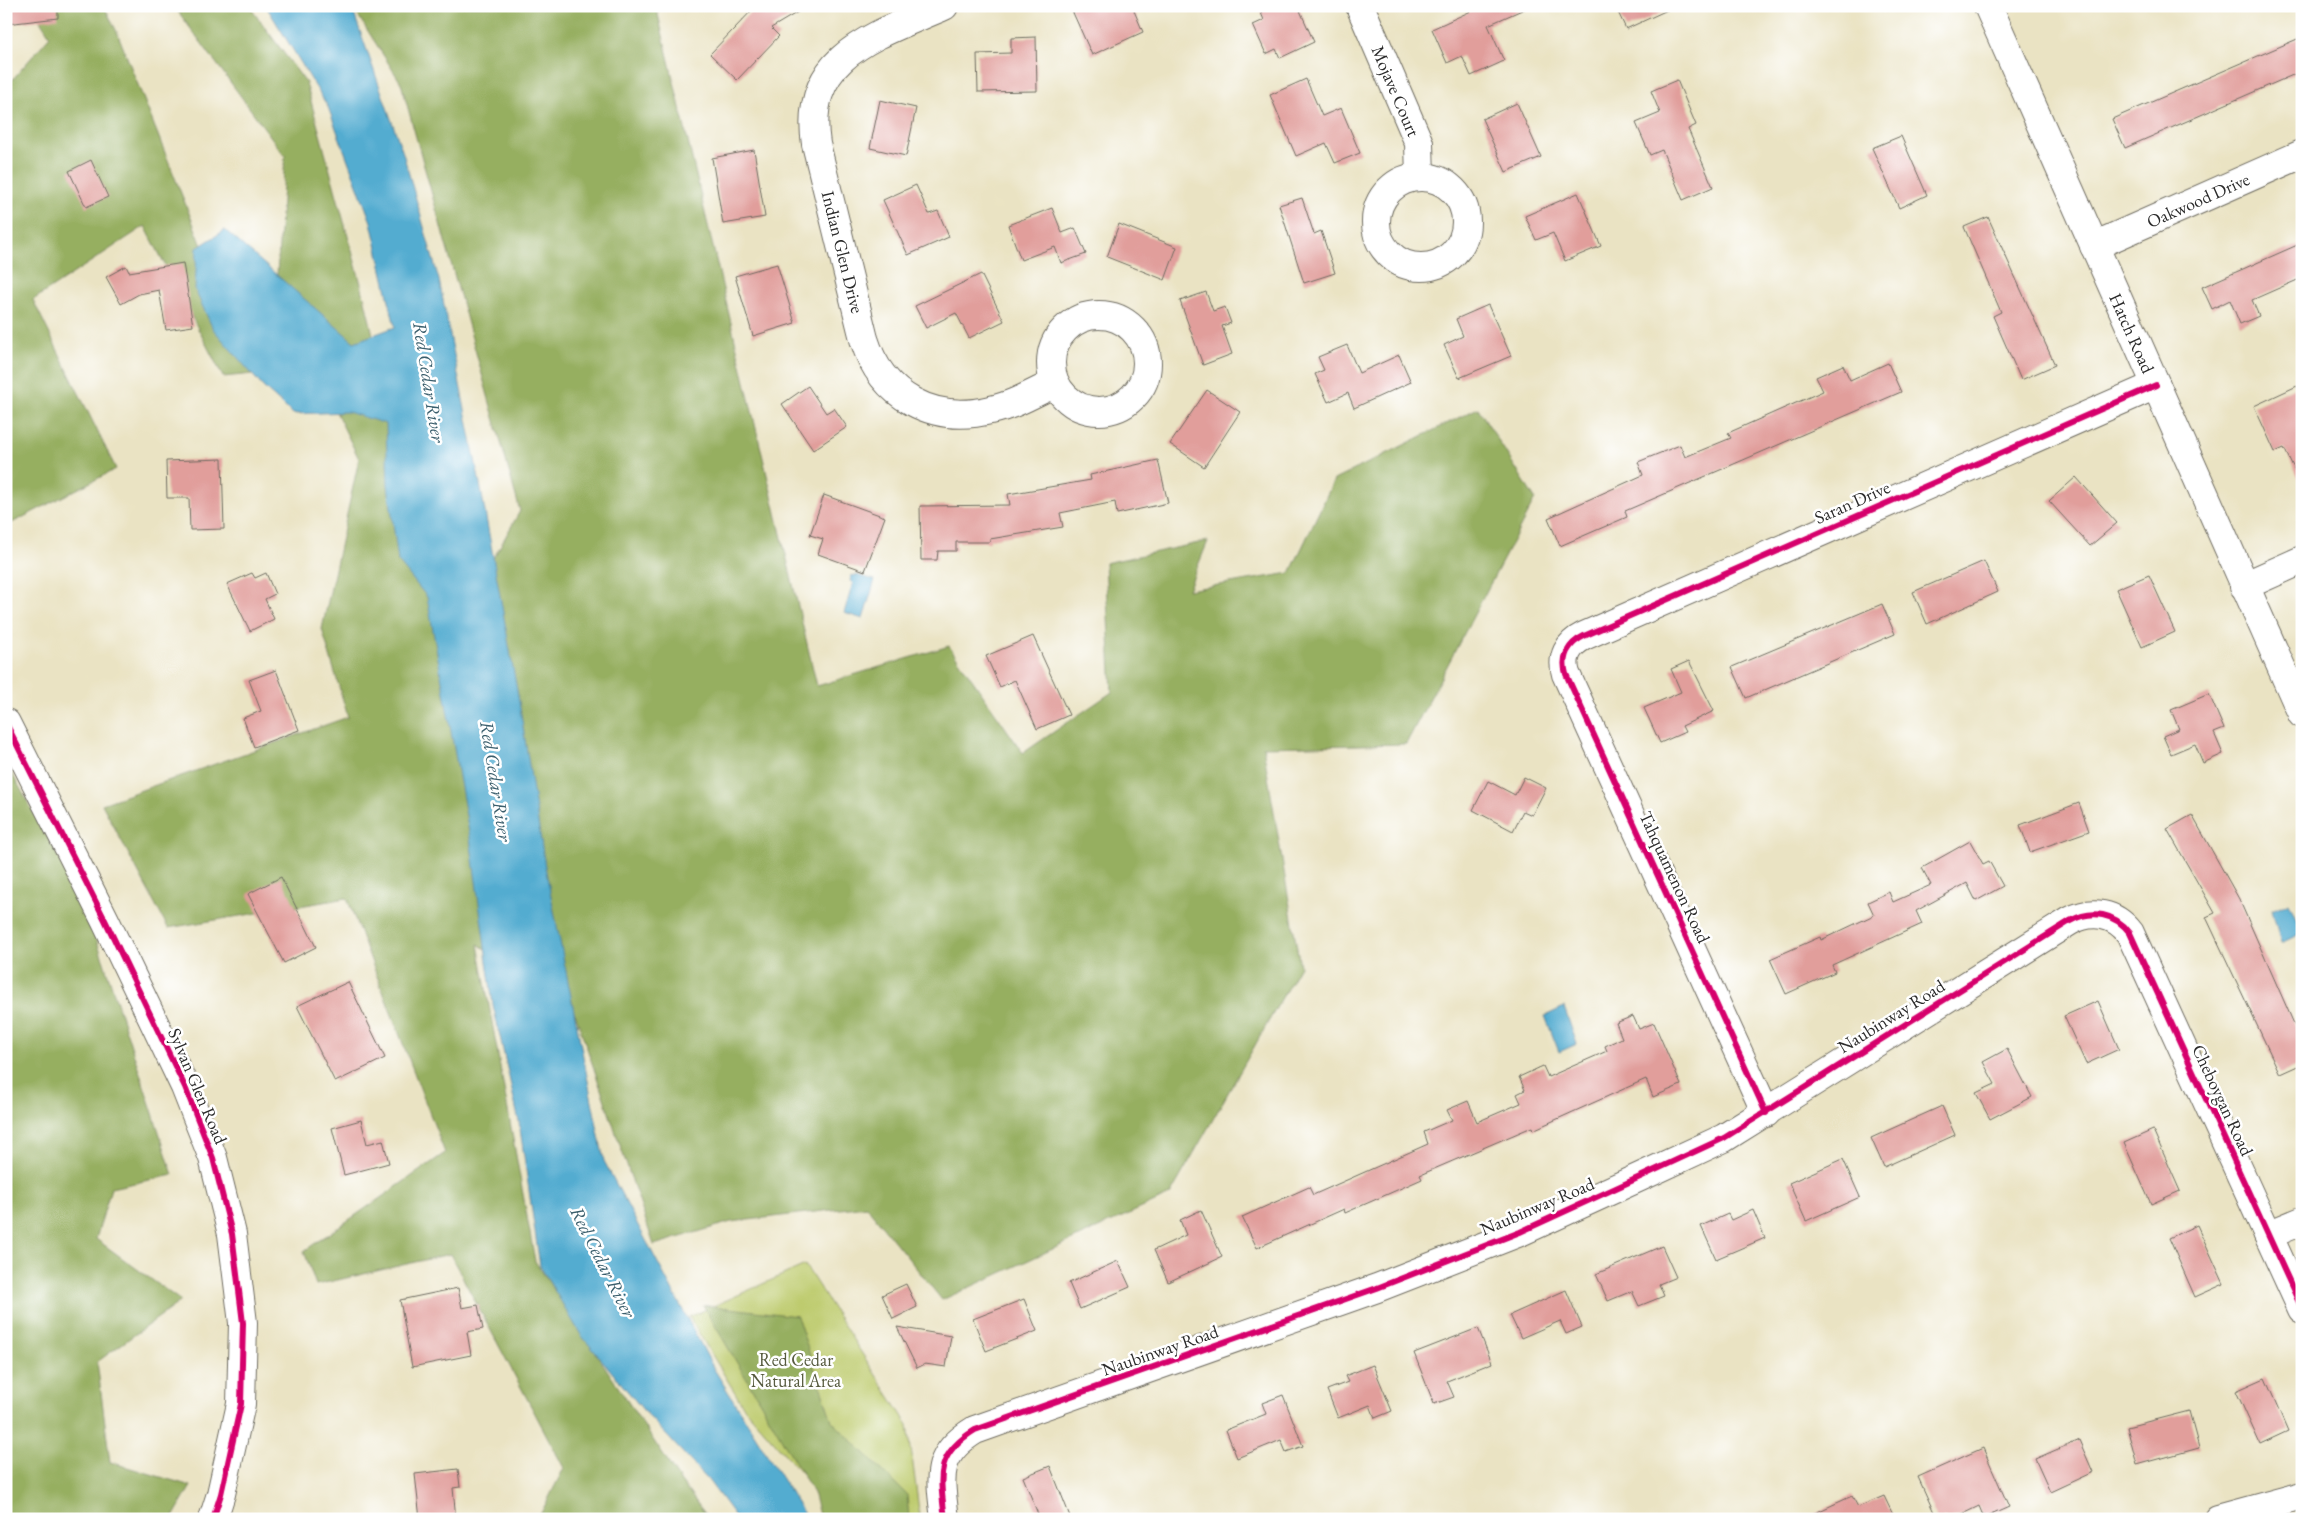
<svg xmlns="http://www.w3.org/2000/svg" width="2308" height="1525" viewBox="0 0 2308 1525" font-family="'EB Garamond',serif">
  <rect width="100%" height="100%" fill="#fff"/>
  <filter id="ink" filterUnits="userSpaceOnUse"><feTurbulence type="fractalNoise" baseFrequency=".02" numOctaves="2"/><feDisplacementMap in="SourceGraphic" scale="10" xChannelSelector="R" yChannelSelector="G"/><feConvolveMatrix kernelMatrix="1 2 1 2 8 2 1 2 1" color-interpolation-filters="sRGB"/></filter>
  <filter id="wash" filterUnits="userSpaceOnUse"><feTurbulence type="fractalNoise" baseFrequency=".0096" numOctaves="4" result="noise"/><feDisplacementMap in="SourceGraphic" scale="20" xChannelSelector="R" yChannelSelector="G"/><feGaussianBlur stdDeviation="1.12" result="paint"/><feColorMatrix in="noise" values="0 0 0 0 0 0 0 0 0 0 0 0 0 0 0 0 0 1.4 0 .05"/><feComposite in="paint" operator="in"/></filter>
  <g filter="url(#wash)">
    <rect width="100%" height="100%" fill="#eae3c3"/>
    <path fill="#bdcb6d" stroke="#747b4c" d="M805 1265 908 1425 920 1519H842L745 1409 689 1317Z"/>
    <g fill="#96af60" stroke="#606d46">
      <path d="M31 6H104L117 32 253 374 223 377 145 226 33 300 116 469 6 526V87L50 36Z"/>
      <path d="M174 6H249L306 83 361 284 446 642 520 511 401 83 352 6H656L817 686 949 646 1023 753 1112 692 1105 563 1208 541 1188 590 1290 573 1334 480 1478 408 1535 499 1406 744 1263 747 1300 966 1170 1195 942 1300 866 1206 731 1222 654 1245 575 1013 478 944 535 1261 681 1482 709 1519H538L564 1468 450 1254 316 1285 304 1251 445 1153 347 898 168 928 102 804 348 717 322 629 359 459 276 289 285 156Z"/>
      <path d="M6 763 85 904 173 1175 111 1188 96 1239 181 1301 97 1362 110 1462 191 1486 172 1519H6Z"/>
      <path d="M703 1305 797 1316 832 1421 907 1495 909 1519H820L813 1492Z"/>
    </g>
    <g fill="#52acd0" stroke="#3e6c7e">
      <path d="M266 6 352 8 403 153 439 280 480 484 519 701 545 866 604 1161 714 1369 807 1519H737L708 1480 644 1411 581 1335 540 1266 519 1122 493 1005 470 838 427 597 398 561 388 485 386 424 348 412 293 414 263 387 213 329 195 290 197 248 225 230 354 342 395 327 371 222 328 107Z"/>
      <path d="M856 575 875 580 863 619 844 613 853 583 850 581 851 576Z"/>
      <path d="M2289 902 2302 933 2281 943 2272 910Z"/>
      <path d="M1564 1007 1577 1044 1559 1052 1545 1016Z"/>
    </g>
    <g id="blocks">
      <g fill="#e19e9b">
        <path d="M6 6H58V18L6 24Z"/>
        <path d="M756 6H808L771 28 779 36 737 80 710 54Z"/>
        <path d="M1070 6H1132L1143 32 1092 55Z"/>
        <path d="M1258 6H1298L1314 42 1280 58 1276 49 1266 54 1253 25 1264 20Z"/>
        <path d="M1482 6H1531L1488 25 1504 61 1471 76 1462 56 1447 63 1432 29Z"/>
        <path d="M1631 6H1676L1626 29 1618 12Z"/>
        <path d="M1036 37 1037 91 978 92 977 54 1011 53V38Z"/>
        <path d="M2302 37V71L2125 148 2112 119Z"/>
        <path d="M1306 79 1322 116 1341 108 1360 153 1335 163 1326 143 1296 156 1270 95Z"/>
        <path d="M1677 80 1696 125 1688 129 1713 187 1683 200 1662 150 1650 155 1636 123 1660 113 1651 91Z"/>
        <path d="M880 100 916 108 906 156 870 148Z"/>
        <path d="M1517 103 1541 157 1506 172 1482 119Z"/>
        <path d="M1901 136 1927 195 1899 208 1872 148Z"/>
        <path d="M754 150 765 217 723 224 712 158Z"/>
        <path d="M91 160 108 197 86 207 69 171Z"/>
        <path d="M916 185 929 214 938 211 949 237 908 255 883 200Z"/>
        <path d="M1578 193 1601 246 1565 261 1553 233 1536 240 1525 216Z"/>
        <path d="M1302 198 1314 234 1321 231 1335 273 1304 283 1279 205Z"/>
        <path d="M1052 208 1062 233 1075 228 1086 254 1061 263 1055 247 1021 260 1008 225Z"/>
        <path d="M1988 217 2055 365 2021 380 1993 316 2001 312 1964 227Z"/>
        <path d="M1119 224 1177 247 1165 280 1107 257Z"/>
        <path d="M2302 243V278L2252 300 2259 316 2240 324 2230 300 2212 309 2202 287Z"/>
        <path d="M183 263 193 326 166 330 159 290 139 294 121 304 106 277 126 266 129 272Z"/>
        <path d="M777 264 795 323 753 336 735 276Z"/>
        <path d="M981 274 1004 321 969 338 956 313 926 328 915 306Z"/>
        <path d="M1206 292 1213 311 1225 307 1231 323 1222 326 1232 354 1203 365 1180 301Z"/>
        <path d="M1488 305 1511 356 1459 378 1444 345 1463 336 1456 319Z"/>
        <path d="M1347 345 1359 373 1399 355 1411 382 1354 408 1348 393 1328 402 1315 374 1324 370 1318 357Z"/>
        <path d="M1888 363 1901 392 1625 511 1627 517 1560 546 1548 518 1643 475 1638 462 1680 445 1685 457 1731 438 1728 433 1823 391 1816 377 1843 365 1850 380Z"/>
        <path d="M808 386 826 413 834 408 847 427 813 450 782 404Z"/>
        <path d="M2297 386 2302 396V485L2284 448 2275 452 2254 406Z"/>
        <path d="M1207 390 1240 412 1204 467 1170 444Z"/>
        <path d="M222 459 224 529 190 530 189 498H167L166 461Z"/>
        <path d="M1158 460 1168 503 1117 514 1115 502 1060 513 1063 527 990 539V542H956V551H938L937 560H921L920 506 1010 505 1008 494 1091 480 1090 475Z"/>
        <path d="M2076 477 2117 523 2090 546 2049 501Z"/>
        <path d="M824 495 885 517 865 571 818 554 823 539 810 535Z"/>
        <path d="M1984 561 1998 592 1927 624 1913 592Z"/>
        <path d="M252 573 255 578 266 573 275 594 265 599 274 619 250 631 227 584Z"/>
        <path d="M2149 575 2175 632 2142 647 2116 589Z"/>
        <path d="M1882 604 1895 634 1746 698 1732 667Z"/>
        <path d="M1033 636 1069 715 1037 729 1015 680 1000 687 986 656Z"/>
        <path d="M1689 661 1714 711 1682 726 1685 732 1660 743 1644 708 1681 692 1671 669Z"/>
        <path d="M276 670 299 730 254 747 243 718 261 711 249 680Z"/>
        <path d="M2209 694 2224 729 2214 733 2223 754 2203 763 2195 744 2171 754 2163 736 2179 729 2171 710Z"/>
        <path d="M1524 777 1546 788 1532 815 1523 811 1513 831 1473 810 1488 781 1515 795Z"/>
        <path d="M2079 803 2089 831 2030 852 2020 825Z"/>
        <path d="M2192 815 2239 899 2302 1042V1064L2280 1074 2206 917 2215 913 2167 829Z"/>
        <path d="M1970 841 1983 864 1989 861 2003 886 1976 901 1967 883 1916 911 1922 924 1832 965 1835 972 1786 994 1770 959 1820 937 1821 940 1874 915 1868 902 1889 892 1893 902 1931 885 1922 868Z"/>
        <path d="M281 877 316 947 284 963 248 894Z"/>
        <path d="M348 982 385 1058 335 1082 297 1006Z"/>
        <path d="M2098 1001 2119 1049 2086 1064 2064 1016Z"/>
        <path d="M1633 1016 1639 1029 1654 1023 1681 1085 1653 1097 1646 1079 1533 1130 1532 1127 1420 1175 1422 1179 1345 1213 1344 1209 1257 1248 1242 1217 1309 1187 1313 1195 1428 1144 1424 1132 1452 1120 1447 1110 1468 1101 1477 1122 1521 1103 1517 1094 1525 1090 1519 1077 1543 1066 1548 1077 1607 1051 1605 1046 1622 1038 1616 1023Z"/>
        <path d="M2007 1049 2032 1097 1990 1119 1976 1093 1995 1084 1983 1062Z"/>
        <path d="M1942 1106 1955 1135 1884 1167 1871 1138Z"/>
        <path d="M361 1120 367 1144 383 1140 389 1163 344 1175 332 1128Z"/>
        <path d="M2153 1130 2180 1191 2151 1204 2124 1143Z"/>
        <path d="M1843 1159 1860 1197 1806 1221 1789 1183Z"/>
        <path d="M1201 1210 1222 1257 1168 1282 1154 1250 1186 1235 1180 1220Z"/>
        <path d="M1753 1210 1765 1238 1716 1259 1701 1226 1728 1214 1731 1220Z"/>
        <path d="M2197 1225 2224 1284 2195 1297 2169 1238Z"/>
        <path d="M1662 1246 1676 1277 1659 1284 1664 1296 1639 1306 1632 1291 1608 1301 1596 1274Z"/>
        <path d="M1118 1261 1130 1287 1080 1309 1069 1283Z"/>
        <path d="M906 1284 917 1307 893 1319 882 1295Z"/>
        <path d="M458 1288 462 1308 478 1305 483 1329 467 1332 471 1355 412 1367 400 1300Z"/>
        <path d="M1566 1290 1582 1327 1566 1334 1560 1321 1521 1338 1510 1315Z"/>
        <path d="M1024 1299 1037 1331 986 1351 973 1319Z"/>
        <path d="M897 1327 951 1336 946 1367 925 1364 917 1368Z"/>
        <path d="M1478 1328 1492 1363 1447 1381 1454 1397 1434 1404 1414 1353Z"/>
        <path d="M1373 1365 1392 1411 1375 1418 1370 1405 1338 1418 1327 1390 1348 1382 1345 1376Z"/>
        <path d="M2265 1378 2288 1431 2260 1444 2236 1391Z"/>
        <path d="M1283 1395 1303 1446 1286 1452 1281 1440 1237 1458 1226 1430 1266 1414 1262 1403Z"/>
        <path d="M2189 1411 2199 1448 2137 1465 2127 1427Z"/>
        <path d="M2079 1440 2093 1472 2050 1492 2035 1459Z"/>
        <path d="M1983 1448 2009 1507 1984 1518 1979 1506 1952 1519H1937L1918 1477Z"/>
        <path d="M1050 1466 1071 1519H1040L1023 1477Z"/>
        <path d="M458 1469 460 1487 453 1488 456 1519H420L415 1474Z"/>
        <path d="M1852 1496 1858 1507 1884 1496 1895 1519H1802Z"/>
      </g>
    </g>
  </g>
  <g filter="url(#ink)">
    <use href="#blocks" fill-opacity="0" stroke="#6e6b60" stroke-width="1"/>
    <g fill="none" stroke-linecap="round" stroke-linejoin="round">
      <g stroke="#6e6b60" stroke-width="30">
        <g id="minor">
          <path d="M944 6C878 35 802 54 816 144L864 339C882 397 933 424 991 410 1014 405 1034 393 1055 383"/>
          <path d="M1360 6 1419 143 1420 177"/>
          <path d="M1988 6 2302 714"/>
          <circle cx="1421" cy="222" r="45"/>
          <path d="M2094 246 2302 154"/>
          <circle cx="1099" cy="363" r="48"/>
          <path d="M2244 586 2302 560"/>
          <path d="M6 723 105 920 185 1087 213 1158 232 1234 243 1323 241 1404 221 1494 213 1519"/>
          <path d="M1766 1113 1566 674C1561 657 1568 644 1584 636L2156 385"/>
          <path d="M2268 1235 2302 1221"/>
          <path d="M945 1519C940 1477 934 1455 975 1430L1377 1288 1520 1232 1640 1177 1724 1138 2070 921C2092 909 2115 913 2130 933L2302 1309"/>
          <path d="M2218 1519 2302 1496"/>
        </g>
      </g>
      <use href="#minor" stroke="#fff" stroke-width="28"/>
      <g stroke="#fff" stroke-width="9">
        <g id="cycleway">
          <path d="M6 723 105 920 185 1087 213 1158 232 1234 243 1323 241 1404 221 1494 213 1519"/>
          <path d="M1766 1113 1566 674C1561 657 1568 644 1584 636L2156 385"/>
          <path d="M945 1519C940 1477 934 1455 975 1430L1377 1288 1520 1232 1640 1177 1724 1138 2070 921C2092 909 2115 913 2130 933L2302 1309"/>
        </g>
      </g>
      <use href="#cycleway" stroke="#d6006c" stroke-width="6"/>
    </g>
  </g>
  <g text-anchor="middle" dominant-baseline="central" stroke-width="5" stroke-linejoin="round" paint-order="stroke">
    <g font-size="18" fill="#2b2b2b" stroke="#fff">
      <text transform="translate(1396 91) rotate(67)">Mojave Court</text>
      <text transform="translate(2198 200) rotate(-24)">Oakwood Drive</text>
      <text transform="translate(843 252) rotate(76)">Indian Glen Drive</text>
      <text transform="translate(2132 333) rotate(66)">Hatch Road</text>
      <text transform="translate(1852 502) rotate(-24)">Saran Drive</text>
      <text transform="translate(1675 877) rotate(65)">Tahquamenon Road</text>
      <text transform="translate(1891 1016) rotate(-32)">Naubinway Road</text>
      <text transform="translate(198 1086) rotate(67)">Sylvan Glen Road</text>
      <text transform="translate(2223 1100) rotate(65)">Cheboygan Road</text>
      <text transform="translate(1537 1206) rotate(-23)">Naubinway Road</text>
      <text transform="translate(1160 1350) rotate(-19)">Naubinway Road</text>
    </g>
    <g font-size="18" fill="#575b3f" stroke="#fff">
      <text x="796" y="1359">Red Cedar<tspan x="796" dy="21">Natural Area</tspan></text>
    </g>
    <g font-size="19" font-style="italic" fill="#3b5f6d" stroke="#fff">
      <text transform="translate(429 382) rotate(81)">Red Cedar River</text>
      <text transform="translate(496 781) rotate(81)">Red Cedar River</text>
      <text transform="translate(603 1262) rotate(63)">Red Cedar River</text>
    </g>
  </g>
  <rect width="2308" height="1525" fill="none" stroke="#fff" stroke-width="25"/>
</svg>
